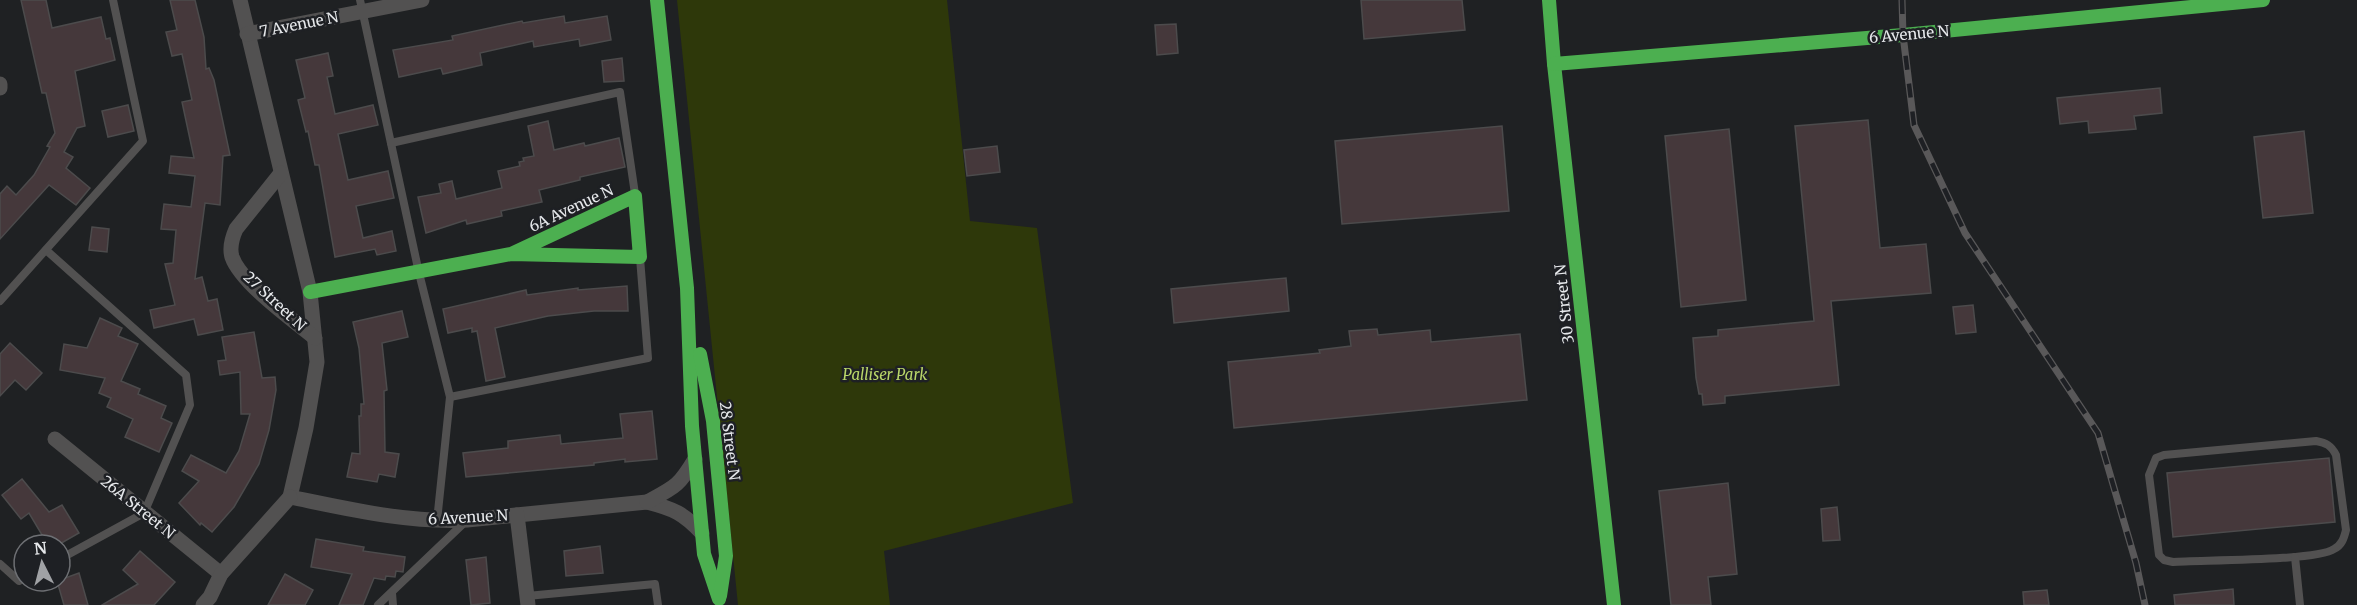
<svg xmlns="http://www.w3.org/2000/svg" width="2357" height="605" viewBox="0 0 2357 605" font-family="Merriweather,serif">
  <rect width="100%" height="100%" fill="#1f2123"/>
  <path fill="#2e380a" d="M677 0H947L970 221 1037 228 1073 503 884 551 890 605H738Z"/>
  <g fill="#45383b" stroke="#4c4b4c" stroke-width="1.5">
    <path d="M21 0H46L52 28 101 17 106 39 110 38 115 60 75 71 85 126 77 128 64 152 73 157 66 168 90 188 76 205 49 185 0 239V194L7 186 16 195 34 175 50 147 47 146 55 133 46 93H42Z"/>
    <path d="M170 0H195L204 37 206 69 209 68 214 80 230 155 223 156 220 205 205 203 195 279 202 277 208 301 217 299 223 330 198 335 194 319 154 328 150 310 175 305 165 264 173 263 176 230 161 229 164 204 191 207 195 176 169 173 171 156 194 158 182 102 192 100 182 54 172 56 166 32 177 30Z"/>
    <path d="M1361 0H1462L1465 30 1364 39Z"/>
    <path d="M564 16 565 23 607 16 611 40 580 46 579 39 534 47 533 41 480 53 482 65 443 74 441 68 399 77 393 50 453 40 452 36 522 21 523 23Z"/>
    <path d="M1176 24 1178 53 1157 55 1155 25Z"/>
    <path d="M328 53 333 76 327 77 335 114 373 105 378 125 338 134 348 180 388 171 394 198 356 206 363 238 392 231 396 251 377 255 375 249 335 257 319 165H315L308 131 306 132 298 100 305 98 296 60Z"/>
    <path d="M622 58 624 81 604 82 602 61Z"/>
    <path d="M2160 88 2162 113 2134 116 2136 129 2089 133 2088 121 2060 124 2057 98Z"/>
    <path d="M128 105 134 131 108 137 102 111Z"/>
    <path d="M1868 120 1880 248 1926 244 1931 293 1831 301 1839 385 1725 396V403L1703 405 1702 394H1699L1696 378 1693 338 1718 336V330L1814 321 1795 126Z"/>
    <path d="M548 121 554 150 584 143 585 146 619 138 625 167 580 177V180L539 190 542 202 501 211 502 216 467 224 466 220 426 233 418 197 441 193 439 184 452 181 456 199 502 188 498 171 520 166 519 162 524 161 523 158 534 156 528 126Z"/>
    <path d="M1502 126 1509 211 1342 224 1335 141Z"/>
    <path d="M1729 129 1746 300 1681 307 1665 136Z"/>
    <path d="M2304 131 2313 213 2263 218 2254 137Z"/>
    <path d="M997 146 1000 172 967 176 964 150Z"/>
    <path d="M92 227 109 229 107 252 89 250Z"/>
    <path d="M1286 278 1289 311 1174 323 1171 289Z"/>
    <path d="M627 286 628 311H594L548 316 495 328 505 377 486 381 477 331 472 332V328L448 333 443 309 526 290 527 295 578 288V290Z"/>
    <path d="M1973 305 1976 332 1956 334 1953 307Z"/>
    <path d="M402 311 408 337 382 343 387 390 384 391 385 452 399 454 395 477 379 474 377 482 347 477 352 453 360 454 359 416H361V404H364L359 348 353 322Z"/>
    <path d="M100 318 122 328 118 336 138 344 121 381 140 389 138 394 166 406 161 418 172 423 159 452 125 437 133 419 107 407 111 398 99 393 105 378 60 370 64 344 87 348Z"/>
    <path d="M1377 329 1378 335 1430 330 1431 342 1520 334 1527 400 1234 428 1228 362 1320 353 1319 350 1351 346 1349 331Z"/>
    <path d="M254 332 262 378 275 377 276 390 269 430 259 464 234 507 212 532 201 523 200 525 179 503 199 481 182 471 191 455 226 473 239 451 250 414H241L240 372 220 375 218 361 226 360 222 337Z"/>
    <path d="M10 343 42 373 26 390 15 380 0 396V354Z"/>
    <path d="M652 411 657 459 625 462V459L594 463V465L466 477 463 453 508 448V441L560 435 561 444 623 438 620 414Z"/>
    <path d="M2329 458 2335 522 2173 537 2167 473Z"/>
    <path d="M22 479 49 512 62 505 79 533 58 545H48L29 513 21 519 2 495Z"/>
    <path d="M1728 483 1737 574 1708 577 1711 605H1671L1659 491Z"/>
    <path d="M1837 507 1840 540 1823 541 1821 509Z"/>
    <path d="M316 539 364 547 363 551 405 557 403 572 396 571 395 577 386 576 385 580 374 578 363 605H339L352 574 311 567Z"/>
    <path d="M600 546 603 573 566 576 564 551Z"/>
    <path d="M140 551 175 582 154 605H102L138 584 123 570Z"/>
    <path d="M486 557 490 603 471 605 466 560Z"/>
    <path d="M79 573 88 605H64L57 581Z"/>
    <path d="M285 574 313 590 305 605H268Z"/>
    <path d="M2233 589 2234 605H2175L2174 595Z"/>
    <path d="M2047 590 2049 605H2024L2023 592Z"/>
  </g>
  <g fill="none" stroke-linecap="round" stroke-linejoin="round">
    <g stroke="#525151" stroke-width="8">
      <path d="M360 0 419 273 450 397 648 358 640 258"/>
      <path d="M391 143 620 92 635 194"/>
      <path d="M46 250 186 375 190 405 144 513 60 559"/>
      <path d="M0 301 143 141 113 0"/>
      <path d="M2316 441C2326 443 2331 445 2336 455L2346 530C2344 538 2342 545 2334 549 2317 561 2201 560 2173 562L2164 560 2159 555 2149 475 2156 458 2164 455Z"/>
      <path d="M437 521 450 397"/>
      <path d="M2295 557 2300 605"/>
      <path d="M0 564 19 581 24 578"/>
      <path d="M392 593 393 605"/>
      <path d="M527 596 655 584 658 605"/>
      <path d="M378 605 466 521"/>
    </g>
    <g stroke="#525151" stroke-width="15">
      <path d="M240 0 310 292 317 362 306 428 290 497"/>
      <path d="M247 34 422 0"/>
      <path d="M0 84V88"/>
      <path d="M281 173 236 229C232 238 229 247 232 257 241 283 293 320 315 338"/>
      <path d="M55 439 221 574"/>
      <path d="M290 497C349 509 407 523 467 520L647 502C674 509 683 513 702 533"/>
      <path d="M647 502C675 487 679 486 695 459"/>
      <path d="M517 515 528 605"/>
      <path d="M203 605 210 597 221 574 290 497"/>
    </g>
    <g stroke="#4caf50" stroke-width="14">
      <path d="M657 0 687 288 692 426 704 554 719 599"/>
      <path d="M1549 0 1554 64 1614 605"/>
      <path d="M1554 64 1903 35 2263 0"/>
      <path d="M310 292 511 254 635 196 640 257 511 254"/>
      <path d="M700 354 713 421 726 556 720 596"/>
    </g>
    <g stroke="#595859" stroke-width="7">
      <path id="rail" d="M1902 0 1903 35 1914 125 1965 233 2098 433 2136 563 2145 605"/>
    </g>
    <use href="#rail" stroke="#1e2024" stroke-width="4.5" stroke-dasharray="14" stroke-linecap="butt"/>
  </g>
  <g text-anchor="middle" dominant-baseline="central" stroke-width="5" stroke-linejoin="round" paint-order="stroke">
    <g font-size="15" fill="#e6e8eb" stroke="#1e2024">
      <text transform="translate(299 24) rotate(-11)">7 Avenue N</text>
      <text transform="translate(1909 34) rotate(-5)">6 Avenue N</text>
      <text transform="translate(571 208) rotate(-25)">6A Avenue N</text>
      <text transform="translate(275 301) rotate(43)">27 Street N</text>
      <text transform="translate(1564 304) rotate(-96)">30 Street N</text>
      <text transform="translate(730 441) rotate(83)">28 Street N</text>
      <text transform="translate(138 507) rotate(39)">26A Street N</text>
      <text transform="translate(468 517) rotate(-3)">6 Avenue N</text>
    </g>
    <g font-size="15" font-style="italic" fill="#b9d669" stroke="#1e2024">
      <text x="885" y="374">Palliser Park</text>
    </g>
  </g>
  <g transform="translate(42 563) rotate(354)"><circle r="28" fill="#1e2024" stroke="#6e7074" stroke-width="1.5"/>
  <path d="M0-4.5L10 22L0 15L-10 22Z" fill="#a0a2a5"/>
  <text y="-9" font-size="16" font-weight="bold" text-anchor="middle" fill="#e6e8eb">N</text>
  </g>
</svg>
